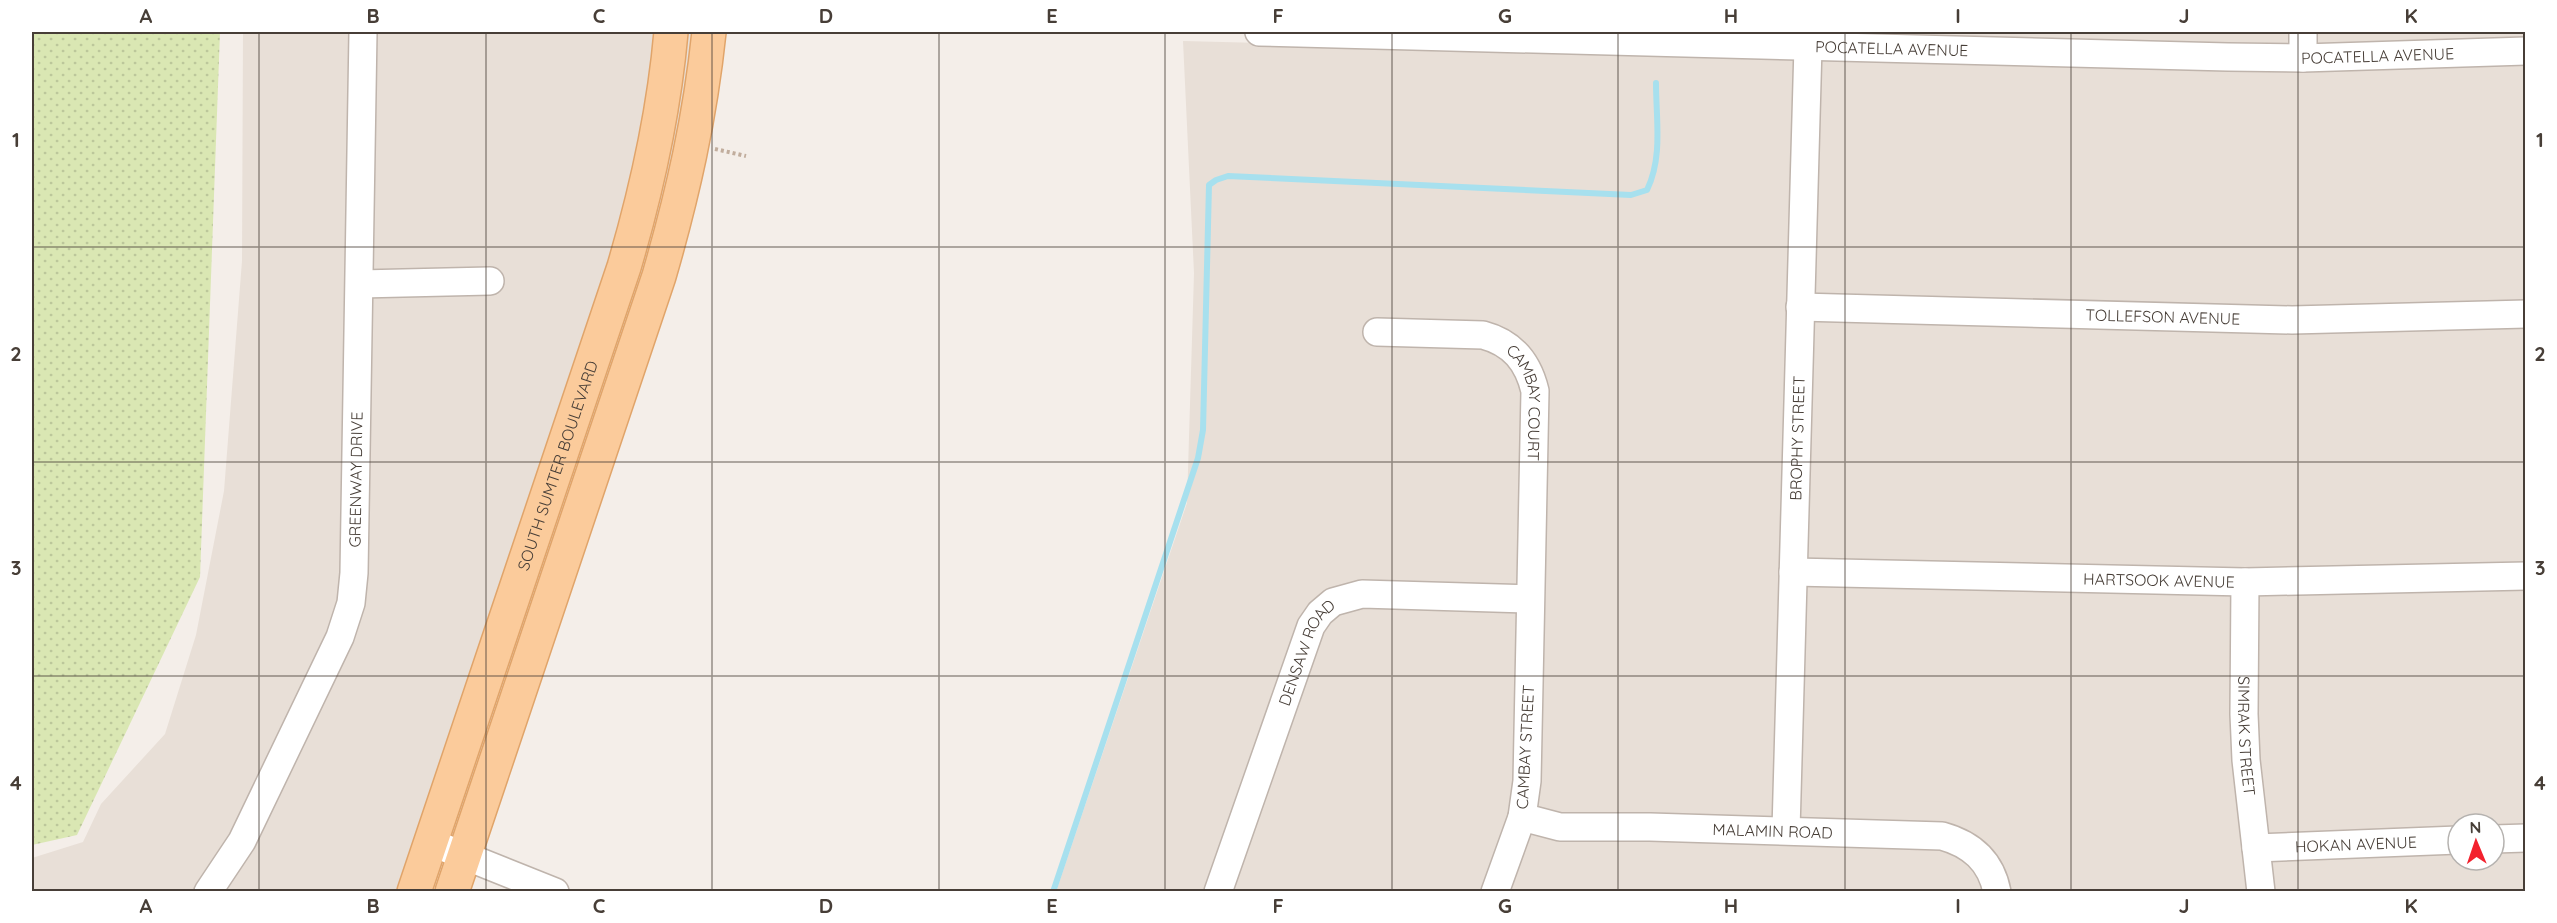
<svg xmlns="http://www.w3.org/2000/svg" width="2557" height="923" viewBox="0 0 2557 923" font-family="Quicksand,sans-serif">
  <defs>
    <pattern id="grass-dots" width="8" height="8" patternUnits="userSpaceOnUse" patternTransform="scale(1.5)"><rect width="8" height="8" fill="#dae7b3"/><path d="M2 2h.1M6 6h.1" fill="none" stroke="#bcc79b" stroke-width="1.8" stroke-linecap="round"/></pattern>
  </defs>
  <rect width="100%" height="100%" fill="#f4eee9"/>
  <g fill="#e8dfd7">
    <path d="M243 32H354L344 573 336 618 233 835 194 891H32V858L83 842 101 804 165 734 196 635 224 491 242 261Z"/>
    <path d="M373 32H661L633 201 403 891 224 892 349 642 369 295 500 292 499 270 370 273Z"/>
    <path d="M681 32H699L680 160 458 841 444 836Z"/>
    <path d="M1669 32H2293V47Z"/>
    <path d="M2313 32H2525V40L2313 46Z"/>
    <path d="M1183 41 1797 57 1776 819 1561 815 1533 808 1545 392 1483 324 1368 321 1367 343 1482 346 1501 353 1523 383 1520 587 1329 592 1207 891 1056 892 1187 503 1194 273Z"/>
    <path d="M1817 57 2525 62V303L2292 309 1810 297Z"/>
    <path d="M1810 319 2525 325V565L2332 571 1804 561Z"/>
    <path d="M1803 583 2236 593 2250 891H2006L1990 851 1796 820Z"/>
    <path d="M2525 587V827L2494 828V824H2458V829L2265 836 2256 759V593Z"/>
    <path d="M1362 605 1520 609 1517 780 1512 814 1484 891 1229 892 1320 632 1338 612Z"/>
    <path d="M1528 830 1940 848 1967 858 1987 892H1506Z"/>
    <path d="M2525 849V891H2271L2267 858 2458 852V860H2494V850Z"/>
  </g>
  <path fill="url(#grass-dots)" d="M32 32H220L200 577 77 835 32 845Z"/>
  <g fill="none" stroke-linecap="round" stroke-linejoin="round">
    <path stroke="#a7e0ee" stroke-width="6" d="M1053 892 1198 458 1203 430 1209 185 1216 180 1228 176 1631 195 1647 190C1663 157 1656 119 1656 83"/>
    <g stroke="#bfb4ac" stroke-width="30">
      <g id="minor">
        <path id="s1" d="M1259 32 2228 57 2303 58 2526 51"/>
        <path d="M2303 58V32"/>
        <path d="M360 284 490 281"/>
        <path id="s2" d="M1800 307 2292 320 2526 314"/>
        <path id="s3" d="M1377 332 1483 335C1513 343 1528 362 1535 391L1527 781 1522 817 1495 892"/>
        <path id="s4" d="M1793 572 2245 582 2526 576"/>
        <path id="s5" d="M2245 582 2244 714 2246 760 2261 892"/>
        <path id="s6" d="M1522 817 1560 827H1650L1942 836C1971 844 1991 861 1997 892"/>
        <path id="s7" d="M1786 830 1808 46"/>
        <path d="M2494 839 2526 838"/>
        <path d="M430 842 555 892"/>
        <path id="s8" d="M2256 848 2458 840"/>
        <path id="s9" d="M208 892 242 841 340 637 351 603 354 573 363 32"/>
        <path id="s10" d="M1218 892 1311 626 1320 613 1333 602 1362 594 1530 599"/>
      </g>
    </g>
    <g stroke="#e0a46a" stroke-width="36">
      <g id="major">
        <path id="s11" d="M414 892 624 267C647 189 664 112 671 32"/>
        <path d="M452 892 659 276C683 193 700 118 709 32"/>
      </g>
    </g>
    <path stroke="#c1ad9d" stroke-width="4" stroke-dasharray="3 3" stroke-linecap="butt" d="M715 149 746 156"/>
    <use href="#minor" stroke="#fff" stroke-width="27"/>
    <use href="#major" stroke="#fbcb9b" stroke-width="33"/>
  </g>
  <path fill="none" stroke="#473e37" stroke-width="1.5" stroke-opacity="0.55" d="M259 32V892M486 32V892M712 32V892M939 32V892M1165 32V892M1392 32V892M1618 32V892M1845 32V892M2071 32V892M2298 32V892M32 247H2526M32 462H2526M32 676H2526"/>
  <g text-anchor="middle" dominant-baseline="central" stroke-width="4.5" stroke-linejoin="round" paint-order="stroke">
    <g font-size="16" fill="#473e37" stroke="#fff">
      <text stroke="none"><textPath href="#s1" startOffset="633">POCATELLA AVENUE</textPath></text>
      <text stroke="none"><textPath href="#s1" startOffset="1119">POCATELLA AVENUE</textPath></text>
      <text stroke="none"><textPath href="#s2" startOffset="363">TOLLEFSON AVENUE</textPath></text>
      <text stroke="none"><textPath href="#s3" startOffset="196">CAMBAY COURT</textPath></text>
      <text stroke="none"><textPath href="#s7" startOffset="392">BROPHY STREET</textPath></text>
      <text stroke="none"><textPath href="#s11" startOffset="450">SOUTH SUMTER BOULEVARD</textPath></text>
      <text stroke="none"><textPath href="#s9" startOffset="447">GREENWAY DRIVE</textPath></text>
      <text stroke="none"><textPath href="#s4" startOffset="366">HARTSOOK AVENUE</textPath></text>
      <text stroke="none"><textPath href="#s10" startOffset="256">DENSAW ROAD</textPath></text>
      <text stroke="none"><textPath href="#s5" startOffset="154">SIMRAK STREET</textPath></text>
      <text transform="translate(1525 747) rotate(-87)">CAMBAY STREET</text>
      <text stroke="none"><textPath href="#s6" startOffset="252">MALAMIN ROAD</textPath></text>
      <text stroke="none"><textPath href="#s8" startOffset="100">HOKAN AVENUE</textPath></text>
    </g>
  </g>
  <rect width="2557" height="923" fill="none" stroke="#ffffff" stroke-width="66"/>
  <g transform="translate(2476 842) rotate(358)"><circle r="28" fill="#ffffff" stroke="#b5b2af" stroke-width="1.5"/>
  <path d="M0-4.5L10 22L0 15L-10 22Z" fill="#f3212d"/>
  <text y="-9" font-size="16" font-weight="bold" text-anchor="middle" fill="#473e37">N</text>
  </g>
  <rect x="33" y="33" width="2491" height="857" fill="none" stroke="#473e37" stroke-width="2"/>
  <g font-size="20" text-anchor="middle" font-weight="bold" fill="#473e37">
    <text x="146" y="23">A</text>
    <text x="373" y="23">B</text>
    <text x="599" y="23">C</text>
    <text x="826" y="23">D</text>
    <text x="1052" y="23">E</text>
    <text x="1278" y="23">F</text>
    <text x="1505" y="23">G</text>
    <text x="1731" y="23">H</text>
    <text x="1958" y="23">I</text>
    <text x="2184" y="23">J</text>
    <text x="2411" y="23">K</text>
    <text x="16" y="147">1</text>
    <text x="2540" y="147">1</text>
    <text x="16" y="361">2</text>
    <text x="2540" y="361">2</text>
    <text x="16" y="575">3</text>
    <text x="2540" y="575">3</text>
    <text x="16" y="790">4</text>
    <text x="2540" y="790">4</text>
    <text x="146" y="913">A</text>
    <text x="373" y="913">B</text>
    <text x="599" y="913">C</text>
    <text x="826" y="913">D</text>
    <text x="1052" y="913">E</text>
    <text x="1278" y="913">F</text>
    <text x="1505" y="913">G</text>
    <text x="1731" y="913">H</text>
    <text x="1958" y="913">I</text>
    <text x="2184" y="913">J</text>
    <text x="2411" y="913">K</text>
  </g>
</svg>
